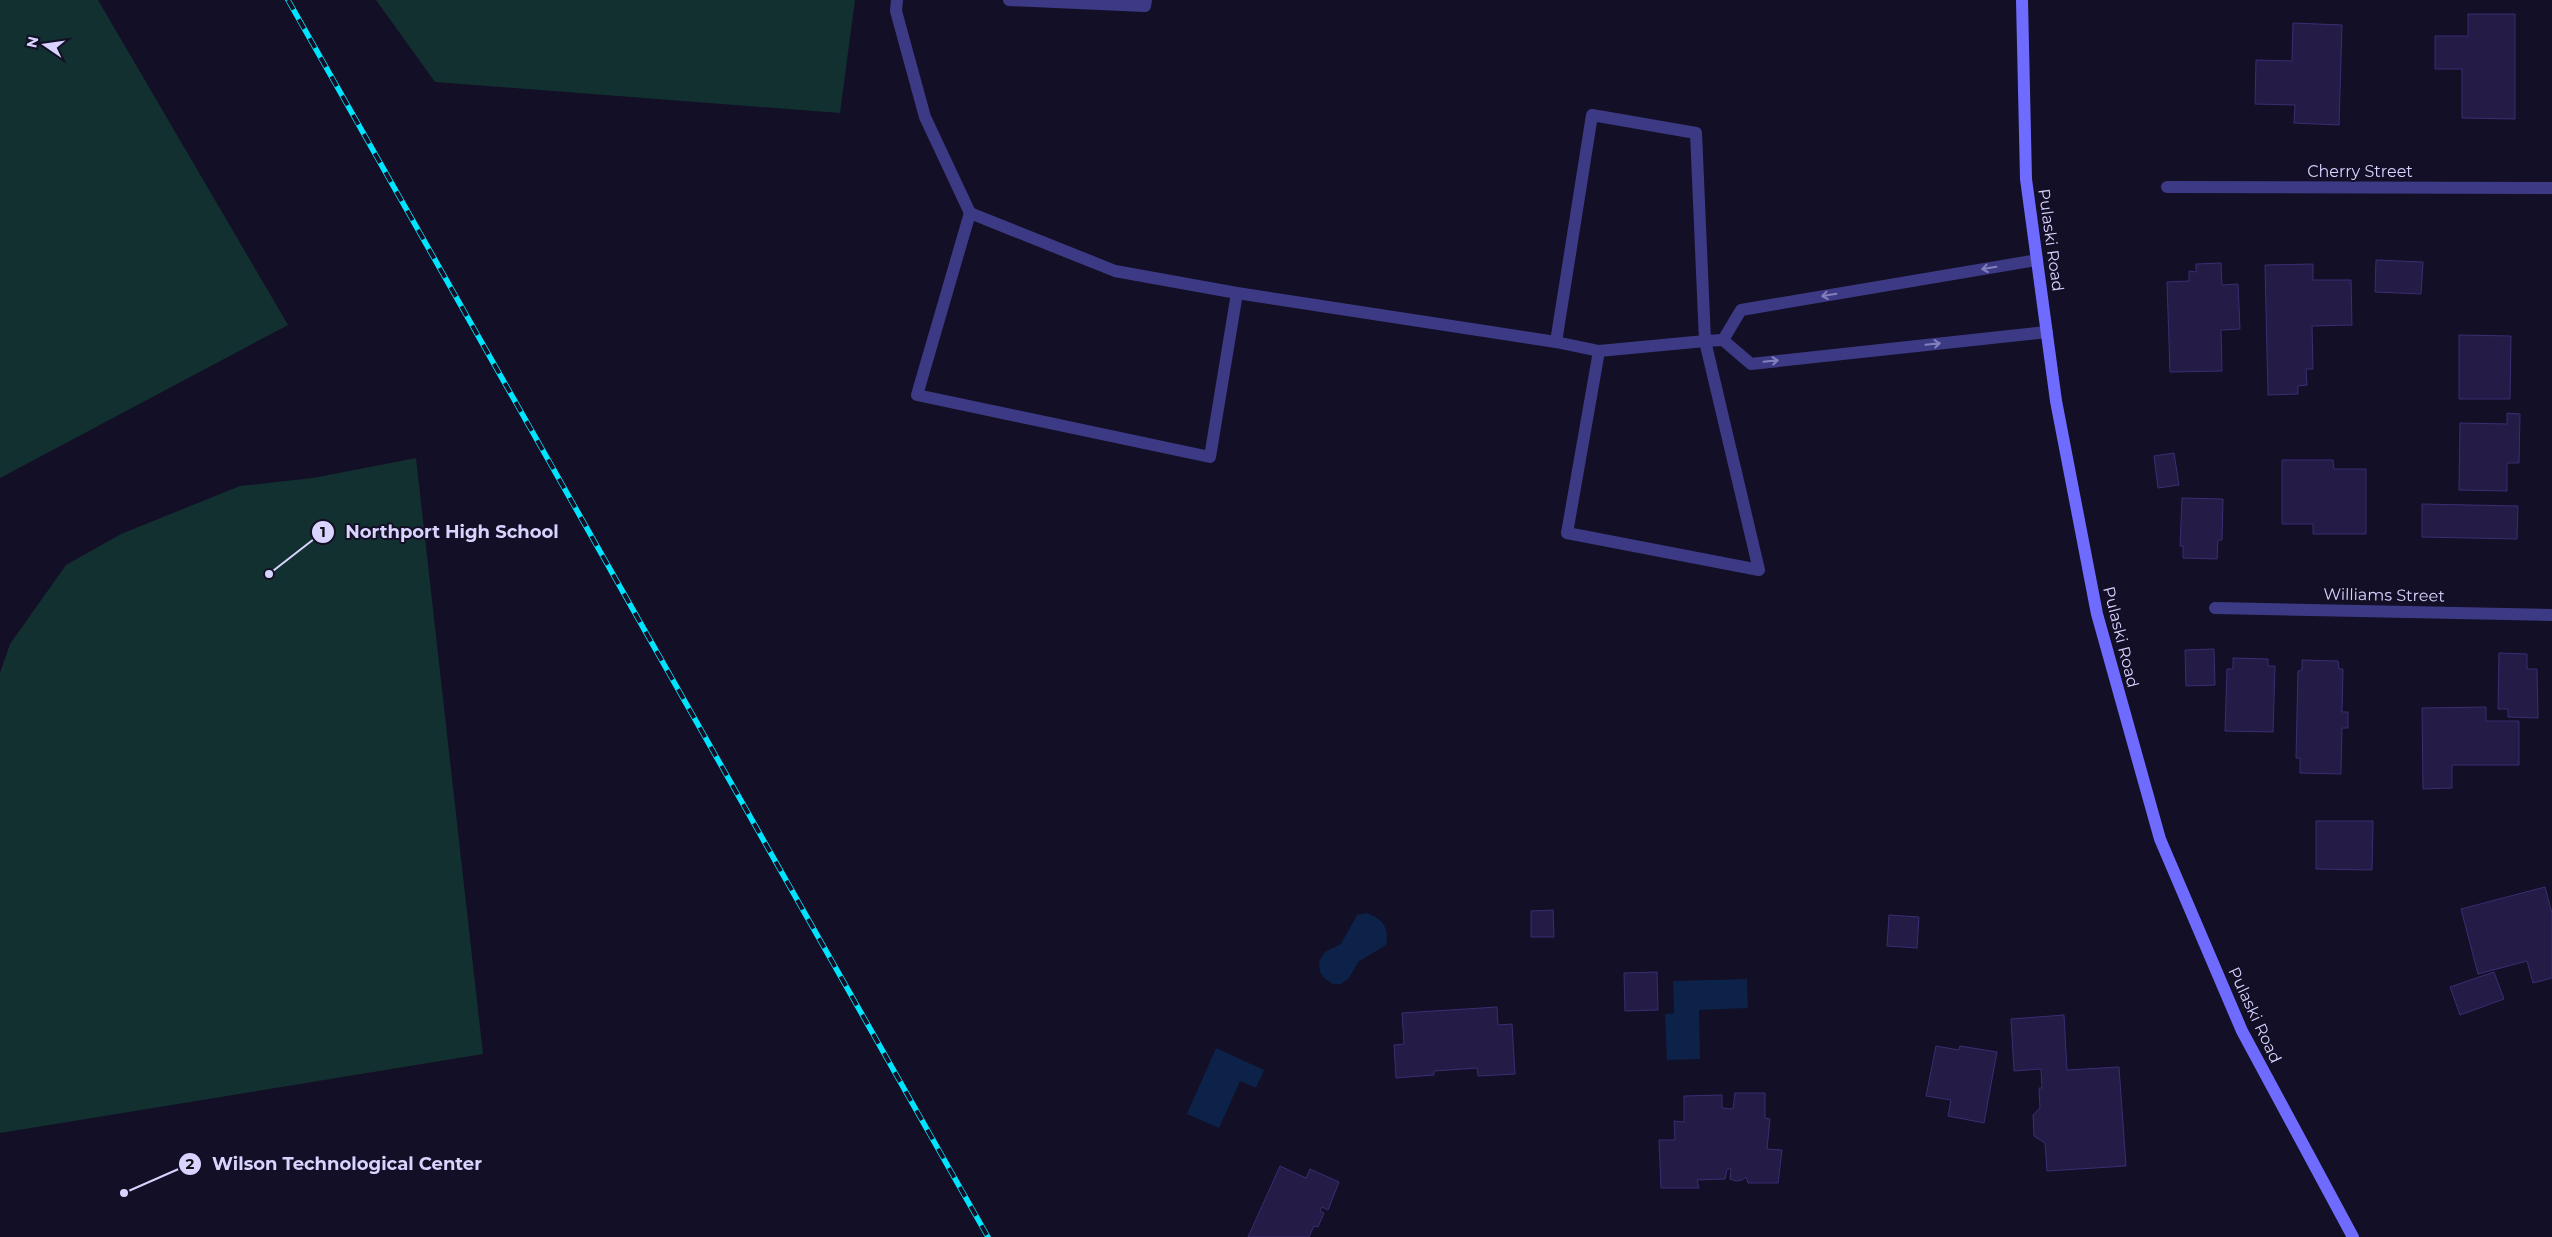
<svg xmlns="http://www.w3.org/2000/svg" width="2552" height="1237" viewBox="0 0 2552 1237" font-family="Montserrat,sans-serif">
  <rect width="100%" height="100%" fill="#130f26"/>
  <g fill="#12302f">
    <path d="M0 0H98L288 325 0 478Z"/>
    <path d="M376 0H855L840 113 435 82Z"/>
    <path d="M416 458 483 1054 0 1133V673L10 644 66 565 121 534 240 486 313 478Z"/>
  </g>
  <g fill="#0c2248">
    <path d="M1366 913C1382 918 1390 928 1386 945L1358 962 1349 978 1341 984H1333L1324 978 1320 972 1319 961 1325 952 1341 944 1357 915Z"/>
    <path d="M1747 979 1748 1008 1699 1010 1700 1059 1667 1060 1665 1014 1674 1013 1673 981Z"/>
    <path d="M1216 1048 1264 1070 1256 1088 1240 1081 1219 1128 1187 1114Z"/>
  </g>
  <g fill="#241b47" stroke="#3b2d73">
    <path d="M2468 14H2515V119L2462 118V69H2435V36H2468Z"/>
    <path d="M2293 23 2342 25 2339 125 2294 123 2295 105 2255 104 2256 60 2292 61Z"/>
    <path d="M2376 260 2423 262 2421 294 2375 292Z"/>
    <path d="M2221 263 2222 285 2238 284 2240 329 2221 330 2222 371 2170 372 2167 282 2189 281V271L2196 272V264Z"/>
    <path d="M2313 264V280H2351L2352 325 2312 326 2313 369H2306L2307 385 2298 386V394L2268 395 2265 265Z"/>
    <path d="M2459 335 2511 336 2510 399H2459Z"/>
    <path d="M2507 413 2520 414 2519 463H2507V491L2459 490 2460 423 2507 424Z"/>
    <path d="M2174 453 2179 485 2158 488 2154 456Z"/>
    <path d="M2282 460H2333L2334 469H2366V534H2313V524H2282Z"/>
    <path d="M2182 498 2223 499 2222 540H2218L2217 559 2183 558V546H2180Z"/>
    <path d="M2422 504 2518 506 2517 539 2422 537Z"/>
    <path d="M2214 649 2215 685 2186 686 2185 650Z"/>
    <path d="M2499 653 2527 654V669H2537L2538 718 2508 717V709H2498Z"/>
    <path d="M2233 658 2268 659V666H2275L2273 732 2225 731 2227 669H2233Z"/>
    <path d="M2302 660 2338 661 2339 669H2343L2342 712H2348V728H2342L2341 774 2300 773V758H2296L2298 671 2302 670Z"/>
    <path d="M2486 707V721H2519V765H2452V788L2423 789 2422 708Z"/>
    <path d="M2316 821H2373L2372 870 2316 869Z"/>
    <path d="M2545 887 2552 913V978L2533 983 2527 961 2478 974 2461 909Z"/>
    <path d="M1553 910 1554 937H1531V911Z"/>
    <path d="M1889 915 1919 917 1917 948 1887 946Z"/>
    <path d="M1657 972 1658 1010 1625 1011 1624 973Z"/>
    <path d="M2494 972 2504 999 2460 1015 2450 987Z"/>
    <path d="M1497 1007 1498 1025 1512 1024 1515 1074 1478 1076 1477 1068 1434 1071V1075L1396 1078 1394 1045 1404 1044 1402 1013Z"/>
    <path d="M2064 1015 2067 1070 2119 1067 2126 1166 2047 1171 2045 1143 2034 1136 2033 1115 2040 1108 2039 1088H2042L2041 1069 2014 1071 2011 1019Z"/>
    <path d="M1936 1046 1959 1050 1960 1046 1997 1052 1984 1123 1948 1116 1951 1100 1926 1096Z"/>
    <path d="M1735 1093H1765V1118L1770 1119 1767 1149 1782 1150 1778 1183H1748L1746 1177 1742 1180 1736 1181 1730 1179 1731 1169H1727L1725 1179 1697 1180 1699 1188H1661L1659 1140H1675L1674 1121 1684 1122V1096L1722 1095V1108L1733 1109Z"/>
    <path d="M1280 1166 1306 1178 1310 1169 1339 1182 1328 1210 1322 1207 1320 1211 1324 1213 1318 1227 1314 1226 1309 1237H1248Z"/>
  </g>
  <g fill="none" stroke-linecap="round" stroke-linejoin="round">
    <g stroke="#3d3a85" stroke-width="12">
      <path d="M897 0 896 11 925 117 970 213"/>
      <path d="M1009 0 1145 6 1146 0"/>
      <path d="M2037 260 1741 310 1723 340 1751 364 2047 332"/>
      <path d="M1237 293 1115 271 970 213 917 395 1210 457 1237 293 1556 342"/>
      <path d="M1599 351 1556 342 1592 115 1696 133 1705 341 1599 351 1567 533 1759 570 1705 341 1723 340"/>
    </g>
    <g stroke="#3d3a85" stroke-width="12">
      <path d="M2167 187 2552 188"/>
      <path d="M2215 608 2552 615"/>
    </g>
    <path stroke="#6f6bff" stroke-width="12" d="M2022 0 2026 179 2056 401 2097 614 2160 839 2242 1031 2353 1237"/>
    <g stroke="#00e5ff" stroke-width="5.5">
      <path id="rail" d="M288 0 988 1237"/>
    </g>
    <use href="#rail" stroke="#130f26" stroke-width="4" stroke-dasharray="11" stroke-linecap="butt"/>
  </g>
  <defs><path id="oneway-shaft" d="M-6 0H5M1.5-3L5.5 0L1.5 3" fill="none" stroke-width="1.6" stroke-linecap="round" stroke-linejoin="round" transform="scale(1.25)"/></defs>
  <g stroke="#837fbc">
    <use href="#oneway-shaft" transform="translate(1989 268) rotate(171)"/>
    <use href="#oneway-shaft" transform="translate(1829 295) rotate(171)"/>
    <use href="#oneway-shaft" transform="translate(1933 344) rotate(-6)"/>
    <use href="#oneway-shaft" transform="translate(1771 361) rotate(-6)"/>
  </g>
  <g text-anchor="middle" dominant-baseline="central" stroke-width="4" stroke-linejoin="round" paint-order="stroke">
    <g font-size="16" fill="#d9d4ff" stroke="#130f26">
      <text x="2360" y="171">Cherry Street</text>
      <text transform="translate(2051 240) rotate(82)">Pulaski Road</text>
      <text transform="translate(2384 595) rotate(1)">Williams Street</text>
      <text transform="translate(2121 637) rotate(76)">Pulaski Road</text>
      <text transform="translate(2255 1015) rotate(65)">Pulaski Road</text>
    </g>
  </g>
  <path fill="none" stroke="#d9d4ff" stroke-width="2" d="M269 574L323 532M124 1193L190 1164"/>
  <g fill="#d9d4ff" stroke="#130f26" stroke-width="2">
    <circle cx="269" cy="574" r="5"/>
    <circle cx="124" cy="1193" r="5"/>
    <circle cx="323" cy="532" r="12"/>
    <circle cx="190" cy="1164" r="12"/>
  </g>
  <g font-size="15" text-anchor="middle" font-weight="bold" fill="#111">
    <text x="323" y="537">1</text>
    <text x="190" y="1169">2</text>
  </g>
  <g font-size="18" text-anchor="middle" font-weight="bold" fill="#d9d4ff" stroke="#130f26" stroke-width="4" stroke-linejoin="round" paint-order="stroke">
    <text x="452" y="538">Northport High School</text>
    <text x="347" y="1170">Wilson Technological Center</text>
  </g>
  <g transform="translate(45 45) rotate(283)" stroke="#130f26" stroke-width="4" paint-order="stroke">
  <path d="M0-4L9 19L0 12L-9 19Z" fill="#d9d4ff"/>
  <text y="-8" font-size="14" font-weight="bold" text-anchor="middle" fill="#d9d4ff">N</text>
  </g>
</svg>
